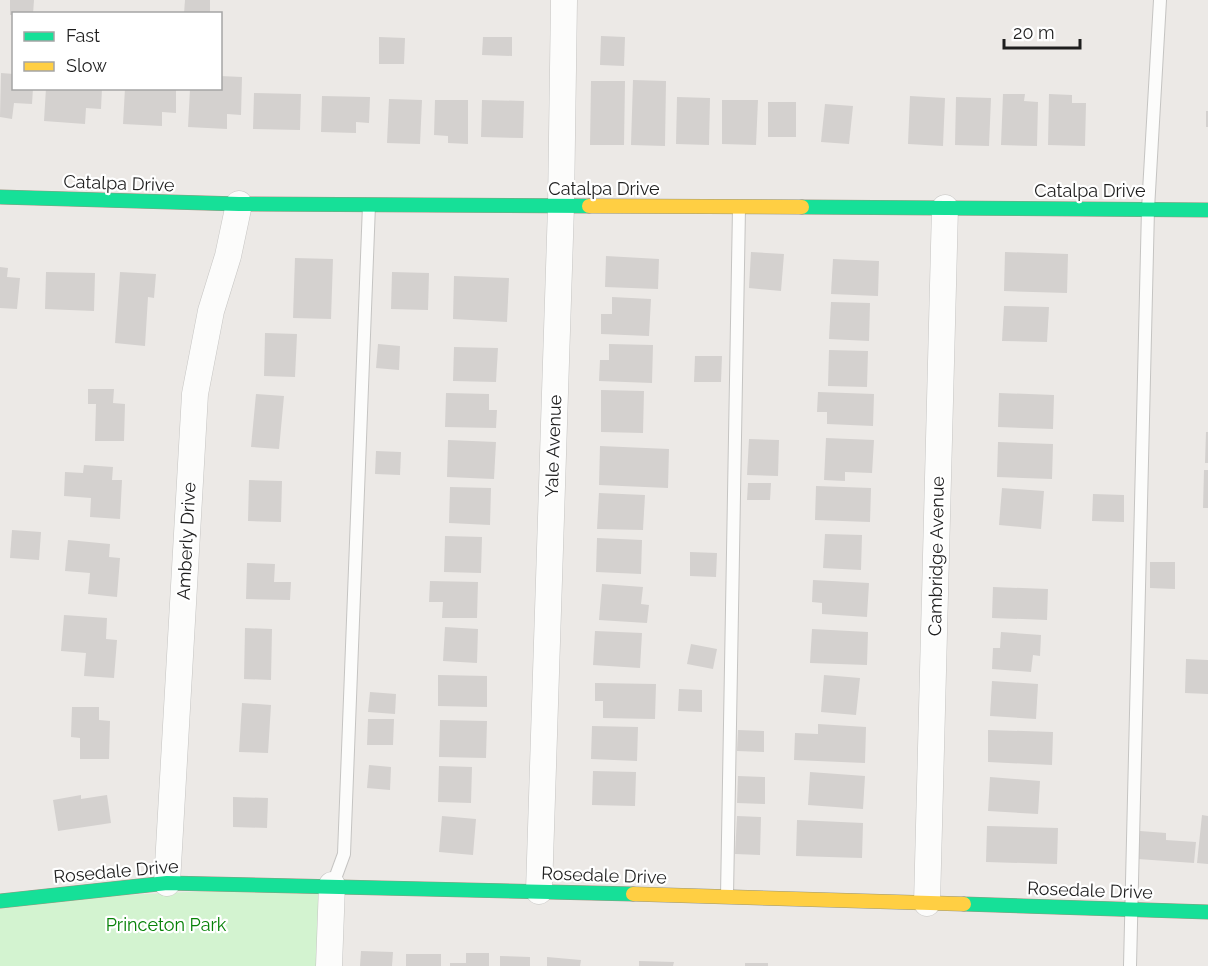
<svg xmlns="http://www.w3.org/2000/svg" width="1208" height="966" viewBox="0 0 1208 966" font-family="Raleway,sans-serif">
  <rect width="100%" height="100%" fill="#ece9e6"/>
  <path fill="#d3f3d0" d="M332 885 329 966H0V901Z"/>
  <g fill="#d4d1cf">
    <path d="M10 0H34L33 14 10 15Z"/>
    <path d="M185 0H210V14H184Z"/>
    <path d="M601 36 625 37 624 66 600 65Z"/>
    <path d="M379 37 405 38 404 64H379Z"/>
    <path d="M483 37H512V56L482 55Z"/>
    <path d="M1 73 14 74V88H33L32 104 14 103 12 119 0 117Z"/>
    <path d="M220 76 242 77 241 115 227 114V129L188 127 190 89 220 88Z"/>
    <path d="M633 80 666 81 665 146 631 145Z"/>
    <path d="M591 81H625L624 145H590Z"/>
    <path d="M46 88H102L101 109 86 108 85 124 44 121Z"/>
    <path d="M125 88H176V113L162 112V126L123 124Z"/>
    <path d="M254 93 301 94 300 130 253 129Z"/>
    <path d="M1003 94H1025L1024 101 1038 102 1037 146 1001 145Z"/>
    <path d="M1049 94 1072 95V103H1086L1085 146 1048 145Z"/>
    <path d="M322 96 370 97 369 123 356 122V133L321 132Z"/>
    <path d="M910 96 945 98 943 146 908 144Z"/>
    <path d="M677 97 710 98 709 145 676 144Z"/>
    <path d="M956 97 991 98 989 146 955 145Z"/>
    <path d="M389 99 422 100 420 144 387 143Z"/>
    <path d="M435 100H468V144L448 143V136L434 135Z"/>
    <path d="M482 100 524 101 523 138 481 137Z"/>
    <path d="M722 100H758L756 145 722 144Z"/>
    <rect x="768" y="102" width="28" height="35"/>
    <path d="M825 104 853 106 849 144 821 142Z"/>
    <rect x="1206" y="111" width="2" height="16"/>
    <path d="M751 252 784 254 781 291 749 288Z"/>
    <path d="M1005 252 1068 254 1067 293 1004 291Z"/>
    <path d="M606 256 659 259 658 289 605 287Z"/>
    <path d="M295 258 333 259 331 319 293 318Z"/>
    <path d="M833 259 879 261 878 296 831 294Z"/>
    <path d="M0 267 8 268 7 277 20 278 17 309 0 308Z"/>
    <path d="M46 272 95 273 94 311 45 309Z"/>
    <path d="M120 272 156 274 154 298 148 297 145 346 115 343Z"/>
    <path d="M392 272 429 273 428 310 391 309Z"/>
    <path d="M454 276 509 278 507 322 453 319Z"/>
    <path d="M612 297 651 299 649 336 601 334V314H612Z"/>
    <path d="M831 302 870 303 869 341 829 339Z"/>
    <path d="M1004 306 1049 307 1047 342 1002 341Z"/>
    <path d="M265 333 297 334 295 377 264 376Z"/>
    <path d="M378 344 400 346 399 370 376 368Z"/>
    <path d="M609 344 653 345 652 383 599 381 600 360H609Z"/>
    <path d="M454 347 498 348 496 382 453 381Z"/>
    <path d="M829 350 868 351 867 387 828 386Z"/>
    <path d="M695 356H722L721 382H694Z"/>
    <path d="M88 389H114L113 403 125 404 124 441H95L96 404H88Z"/>
    <path d="M601 390 644 391 643 433 601 432Z"/>
    <path d="M818 392 874 394 873 426 827 424V412H817Z"/>
    <path d="M446 393 489 394V410H497L496 428 445 427Z"/>
    <path d="M999 393 1054 395 1053 429 998 427Z"/>
    <path d="M256 394 284 396 279 449 251 447Z"/>
    <path d="M1206 432H1208V463H1205Z"/>
    <path d="M826 438 874 440 872 473 845 472V481L824 480Z"/>
    <path d="M749 439 779 440 778 476 747 475Z"/>
    <path d="M448 440 496 442 494 479 447 477Z"/>
    <path d="M998 442 1053 444 1052 479 997 477Z"/>
    <path d="M600 446 669 449 668 488 599 485Z"/>
    <path d="M376 451 401 452 400 475 375 474Z"/>
    <path d="M84 465 113 467 112 480H122L120 519 90 517 91 498 64 496 65 472 83 473Z"/>
    <path d="M1204 470H1208V508H1203Z"/>
    <path d="M249 480 282 481 281 522 248 521Z"/>
    <path d="M748 483H771L770 500H747Z"/>
    <path d="M816 486 871 488 870 522 815 520Z"/>
    <path d="M450 487 491 488 490 525 449 523Z"/>
    <path d="M1002 488 1044 491 1041 529 999 525Z"/>
    <path d="M599 493 645 495 643 530 597 529Z"/>
    <path d="M1093 494 1124 495V522L1092 521Z"/>
    <path d="M12 530 41 532 39 560 10 558Z"/>
    <path d="M825 534 862 535 861 570 823 568Z"/>
    <path d="M445 536 482 537 481 573 444 572Z"/>
    <path d="M597 538 642 540 641 574 596 572Z"/>
    <path d="M68 540 110 544 109 557 120 558 117 597 88 594 90 573 65 571Z"/>
    <path d="M690 552 717 553 716 577 690 576Z"/>
    <path d="M1150 562H1175V589L1150 588Z"/>
    <path d="M247 563 275 564 274 582H291L290 600 246 599Z"/>
    <path d="M813 580 869 583 867 617 822 614V603L812 602Z"/>
    <path d="M430 581 478 582 477 618H442L443 602H429Z"/>
    <path d="M602 584 643 587 641 604 649 605 647 623 599 620Z"/>
    <path d="M993 587 1048 589 1047 620 992 618Z"/>
    <path d="M64 615 107 618 106 639 117 640 114 678 84 676 86 653 61 651Z"/>
    <path d="M445 627 478 629 477 663 443 661Z"/>
    <path d="M245 628 272 629 271 680 244 679Z"/>
    <path d="M812 629 868 632 867 665 810 663Z"/>
    <path d="M595 631 642 633 640 668 593 665Z"/>
    <path d="M1001 632 1041 635 1040 656 1033 655 1031 672 992 669 993 648H1000Z"/>
    <path d="M691 644 717 649 713 669 687 664Z"/>
    <path d="M1186 659 1208 660V694L1185 693Z"/>
    <path d="M438 675 487 676V707L438 706Z"/>
    <path d="M824 675 860 678 856 715 821 712Z"/>
    <path d="M992 681 1038 684 1036 719 990 716Z"/>
    <path d="M595 683 656 684 655 719 603 718V701H595Z"/>
    <path d="M679 689 702 690V712L678 711Z"/>
    <path d="M370 692 396 694 395 714 368 712Z"/>
    <path d="M242 703 271 705 268 753 239 752Z"/>
    <path d="M72 707H99V720L110 721 109 759H80V738L71 737Z"/>
    <path d="M368 719H394L393 745H367Z"/>
    <path d="M440 720 487 721 486 758 439 757Z"/>
    <path d="M818 724 866 727 865 763 794 760 795 733 818 734Z"/>
    <path d="M592 726 638 727 637 761 591 759Z"/>
    <path d="M738 730 764 731V752L737 751Z"/>
    <path d="M988 730 1053 732 1052 765 988 762Z"/>
    <path d="M369 765 391 767 390 790 367 788Z"/>
    <path d="M439 766 472 767 471 803 438 802Z"/>
    <path d="M593 771 636 772 635 806 592 805Z"/>
    <path d="M810 772 865 776 863 809 808 805Z"/>
    <path d="M738 776 765 777V804L737 803Z"/>
    <path d="M990 777 1040 781 1038 814 988 811Z"/>
    <path d="M81 795V799L107 795 111 823 58 831 53 800Z"/>
    <path d="M233 797 268 798 267 828 233 827Z"/>
    <path d="M1202 815 1208 816V864L1197 863Z"/>
    <path d="M442 816 476 819 473 855 439 852Z"/>
    <path d="M737 816 761 817 760 855 735 854Z"/>
    <path d="M797 820 863 823 862 858 796 856Z"/>
    <path d="M987 826 1058 828 1057 864 986 862Z"/>
    <path d="M1140 831 1166 833V840L1196 842 1194 863 1138 859Z"/>
    <path d="M361 951 393 952 392 966H360Z"/>
    <path d="M466 953H489V966H450V963H466Z"/>
    <rect x="406" y="954" width="35" height="12"/>
    <path d="M500 956 530 957V966H500Z"/>
    <path d="M547 957 581 960 580 966H547Z"/>
    <path d="M639 961 674 962 673 966H639Z"/>
    <rect x="745" y="963" width="23" height="3"/>
  </g>
  <g fill="none" stroke-linecap="round" stroke-linejoin="round">
    <g stroke="#c5c4c2" stroke-width="14">
      <g id="lane">
        <path d="M333 884 344 854 369 205"/>
        <path d="M727 896 739 208"/>
        <path d="M1130 966 1148 209 1160 0"/>
      </g>
    </g>
    <g stroke="#c5c4c2" stroke-width="27">
      <g id="street">
        <path d="M167 883 195 394 211 311 228 256 239 204"/>
        <path d="M539 891 561 206 564 0"/>
        <path d="M927 903 945 208"/>
        <path d="M329 966 332 885"/>
      </g>
    </g>
    <g stroke="#97967e" stroke-width="15">
      <g id="fast">
        <path d="M0 197 239 204 589 206"/>
        <path d="M802 207 1208 210"/>
        <path d="M0 901 167 883 633 894"/>
        <path d="M964 904 1208 912"/>
      </g>
    </g>
    <g stroke="#97967e" stroke-width="15">
      <g id="slow">
        <path d="M589 206 802 207"/>
        <path d="M633 894 964 904"/>
      </g>
    </g>
    <use href="#lane" stroke="#fcfcfb" stroke-width="12"/>
    <use href="#street" stroke="#fcfcfb" stroke-width="26"/>
    <use href="#fast" stroke="#16e098" stroke-width="14"/>
    <use href="#slow" stroke="#ffcf43" stroke-width="14"/>
  </g>
  <g text-anchor="middle" dominant-baseline="central" stroke-width="4.5" stroke-linejoin="round" paint-order="stroke">
    <g font-size="18" fill="#1e1e1e" stroke="#fff">
      <text transform="translate(119 183) rotate(2)">Catalpa Drive</text>
      <text x="604" y="188">Catalpa Drive</text>
      <text x="1090" y="190">Catalpa Drive</text>
      <text transform="translate(553 446) rotate(-88)">Yale Avenue</text>
      <text transform="translate(186 541) rotate(-87)">Amberly Drive</text>
      <text transform="translate(936 556) rotate(-89)">Cambridge Avenue</text>
      <text transform="translate(116 871) rotate(-5)">Rosedale Drive</text>
      <text transform="translate(604 875) rotate(2)">Rosedale Drive</text>
      <text transform="translate(1090 890) rotate(2)">Rosedale Drive</text>
    </g>
    <g font-size="18" fill="#068207" stroke="#fff">
      <text x="166" y="924">Princeton Park</text>
    </g>
  </g>
  <rect x="12" y="12" width="210" height="78" fill="#ffffff" stroke="#a5a5a5" stroke-width="1.5"/>
  <rect x="24" y="32" width="30" height="9" fill="#16e098" stroke="#a5a5a5" stroke-width="1.5"/>
  <text x="66" y="42" font-size="18" fill="#1e1e1e">Fast</text>
  <rect x="24" y="62" width="30" height="9" fill="#ffcf43" stroke="#a5a5a5" stroke-width="1.5"/>
  <text x="66" y="72" font-size="18" fill="#1e1e1e">Slow</text>
  <path d="M1004 39v9h76v-9" fill="none" stroke="#1e1e1e" stroke-width="3"/>
  <text x="1013" y="39" font-size="18" fill="#1e1e1e" stroke="#ffffff" stroke-width="4.5" paint-order="stroke">20 m</text>
</svg>
